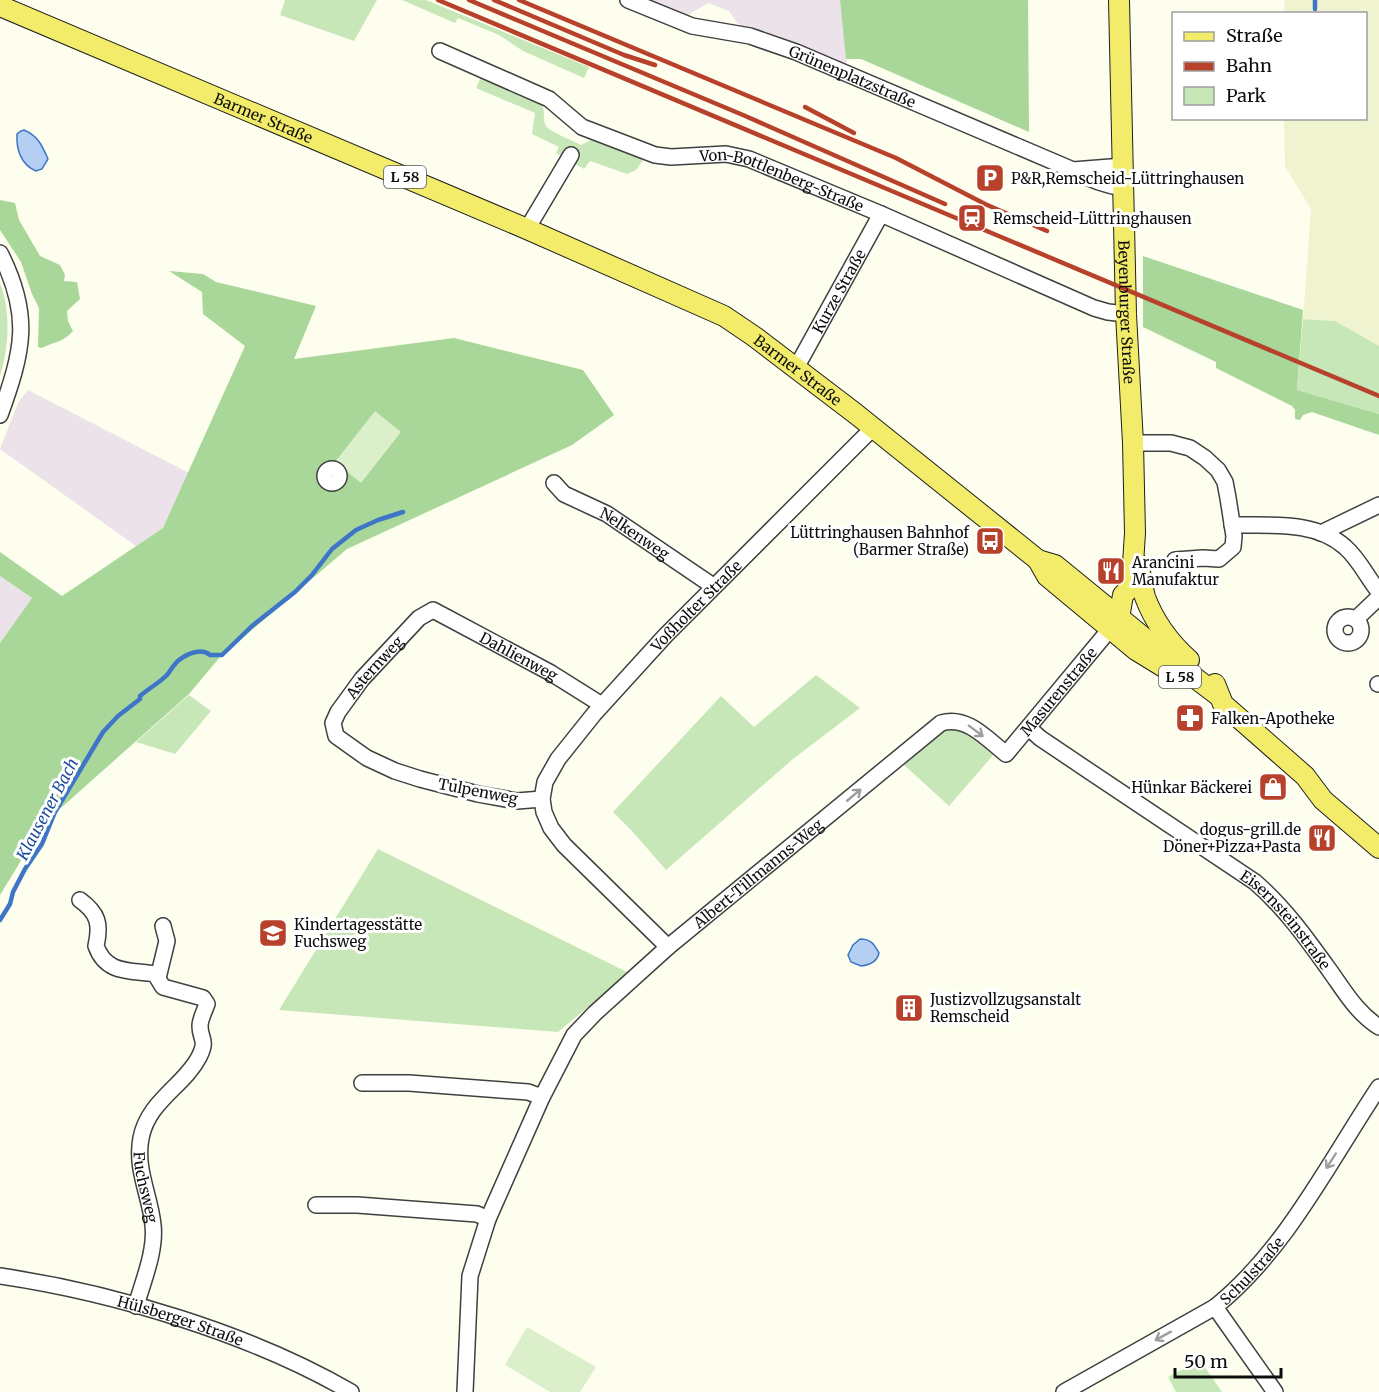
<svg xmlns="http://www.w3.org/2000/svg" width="1379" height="1392" viewBox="0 0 1379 1392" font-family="Merriweather,serif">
  <rect width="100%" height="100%" fill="#fefeee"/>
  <g fill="#ebe2ea">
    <path d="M639 0H840L847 61 845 70 738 24 729 11 708 3 683 18Z"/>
    <path d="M28 390 189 473 163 528 136 546 0 449 18 403Z"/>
    <path d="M0 576 32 598 0 643Z"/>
  </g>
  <path fill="#eff3cf" d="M1285 0H1379V346L1335 321 1303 319 1311 209 1285 166 1284 119 1366 118V14H1284Z"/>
  <g fill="#c8e7b9">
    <path d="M285 0H377L354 41 280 15Z"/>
    <path d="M402 0H426L589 67 584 78 523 51 499 35 458 18 455 23Z"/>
    <path d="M481 77 541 103C546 110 542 119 546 126 550 132 574 141 581 145L593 139H599L644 159 636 170 627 174 590 161 584 169 556 153 559 147 532 134 535 113 476 88Z"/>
    <path d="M0 283C11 313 9 346 0 376Z"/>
    <path d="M1303 319 1335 321 1379 346V414L1297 390Z"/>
    <path d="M816 675 860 708 793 759 666 870 632 831 613 812 721 696 754 727Z"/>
    <path d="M189 695 211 711 175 754 136 742Z"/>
    <path d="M955 727 967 732 995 753 949 806 902 763 942 729Z"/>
    <path d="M378 849 629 973 558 1032 279 1010Z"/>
    <path d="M1200 1360 1222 1392H1176L1168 1377Z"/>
  </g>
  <g fill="#a8d799">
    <path d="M840 0H1028L1029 132 861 59H846Z"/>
    <path d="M0 200 15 203 19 220 40 256 60 265 65 275 64 281 77 282 80 299 67 311 68 321 73 331C62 343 56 341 42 348L38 347 39 308 32 294 21 262 0 230Z"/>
    <path d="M1143 256 1303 310 1297 390 1379 414V435L1312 412 1303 415 1300 420 1295 419V410L1292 406 1216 368V362L1143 327Z"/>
    <path d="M169 271 203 274 216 282 316 306 294 359 454 338 583 370 614 415 572 445 347 549 220 657 189 694 44 823 0 895V643L32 598 0 576V552L62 596 163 528 245 346 203 314 202 292Z"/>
  </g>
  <g fill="#dbefca">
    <path d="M375 411 401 432 361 483 335 462Z"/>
    <path d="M527 1327 596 1367 580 1392H550L505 1365Z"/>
  </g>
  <g fill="#b5cff3" stroke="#3f75c7" stroke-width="1.5">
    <path d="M24 130C38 136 42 145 48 159L42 169 36 171C21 165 16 149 17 134L21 131Z"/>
    <path d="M860 939C871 939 874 944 879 953 877 962 870 965 861 966L851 962 848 955 853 945Z"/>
  </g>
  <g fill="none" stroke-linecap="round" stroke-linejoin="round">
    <g stroke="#3f75c7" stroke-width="4.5">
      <path d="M1315 9V0"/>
      <path d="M0 920 10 904 13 892 25 869 42 844 55 812 103 732 118 716 140 699V696C148 689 159 683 167 675 171 670 174 664 179 660 188 653 202 648 210 655H222L252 626 295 592 312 575 332 549 356 530 378 520 403 512"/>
    </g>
    <g stroke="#404040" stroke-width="18">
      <g id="minor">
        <path id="s1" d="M628 0 692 26 750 36 796 52 1073 170C1090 180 1104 185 1123 188"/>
        <path id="s2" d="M440 51 549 99 582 127 655 155 671 157 726 154 749 159 881 214 1094 308 1108 312 1126 314"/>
        <path d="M1073 170 1123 166"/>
        <path d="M527 229 571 155"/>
        <path d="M0 253C32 316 23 351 0 415"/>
        <path id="s3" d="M796 368 881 214"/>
        <path d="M1133 443H1171L1190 448 1205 458 1218 470 1225 482 1228 498 1234 536 1233 547 1219 559 1203 558 1175 560"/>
        <circle cx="332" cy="476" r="7"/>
        <path id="s4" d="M554 483 564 494 607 514 713 586"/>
        <path d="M1232 525C1269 526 1315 520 1345 547 1359 559 1367 577 1379 592"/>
        <path d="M1321 533 1379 505"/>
        <circle cx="1348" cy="630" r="13"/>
        <path d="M1356 619 1379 597"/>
        <path d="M1378 684H1379"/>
        <path id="s5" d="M1029 728 1040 738 1089 771 1255 882C1285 908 1307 939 1330 971 1345 992 1357 1013 1379 1027"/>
        <path id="s6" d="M542 799 517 801 478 794 420 779 395 771 367 758 336 736 333 723 338 712 362 679 419 618 433 610 551 673 602 705"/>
        <path id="s7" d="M80 900C98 913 101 924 96 946 106 974 129 970 155 974L163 987 203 998 207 1004C205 1010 200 1019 200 1026 200 1040 208 1039 199 1057 184 1086 148 1101 141 1138 135 1169 150 1195 153 1225 156 1251 143 1281 136 1306"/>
        <path id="s8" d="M668 947 564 845 551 828 544 812 542 799 545 782 558 759 594 714 665 636 873 428"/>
        <path d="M158 978 167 941 163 926"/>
        <path d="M362 1083H409L528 1092 542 1097"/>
        <path d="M316 1205H357L477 1214 488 1219"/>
        <path id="s9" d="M0 1276C115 1293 251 1334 351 1392"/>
        <path d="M1215 1307 1275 1392"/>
        <path id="s10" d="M465 1392 470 1276 488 1219 542 1097 574 1035 595 1013 668 947 941 723C967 715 987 739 1006 754L1110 629"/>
        <path id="s11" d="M1064 1392 1215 1307C1286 1250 1329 1162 1379 1087"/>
      </g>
    </g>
    <g stroke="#1e1e1e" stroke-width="22">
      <g id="major">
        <path id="s12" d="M1119 0 1126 314 1133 443 1135 533 1132 579 1128 590 1123 595 1119 618"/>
        <path id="s13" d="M0 6 527 229 724 316 755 337 856 414 1038 560 1055 565 1170 659 1219 696"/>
        <path d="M1038 560 1047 576 1136 650 1167 669"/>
        <path d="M1138 564C1141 574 1142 586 1145 597 1154 621 1170 643 1189 660"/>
        <path d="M1215 684 1223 704 1305 776 1323 800 1379 848"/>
      </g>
    </g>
    <use href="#minor" stroke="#fff" stroke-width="15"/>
    <use href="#major" stroke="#f2ec6a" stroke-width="20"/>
    <g stroke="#b7412b" stroke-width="4.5">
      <path d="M438 0 1379 396"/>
      <path d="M469 0 743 115 945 204"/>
      <path d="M494 0 624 55 655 65"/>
      <path d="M519 0 896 158 985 204 1047 231"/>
      <path d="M805 107 854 133"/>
    </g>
  </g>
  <defs><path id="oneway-shaft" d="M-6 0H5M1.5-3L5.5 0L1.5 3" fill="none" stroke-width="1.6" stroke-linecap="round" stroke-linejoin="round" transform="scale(1.5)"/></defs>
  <g stroke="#9e9e9e">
    <use href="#oneway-shaft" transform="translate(976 731) rotate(37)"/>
    <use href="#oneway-shaft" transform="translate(854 795) rotate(-40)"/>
    <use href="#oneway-shaft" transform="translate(1331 1161) rotate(123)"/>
    <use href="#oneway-shaft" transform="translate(1163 1336) rotate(151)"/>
  </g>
  <defs>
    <g id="parking-square" transform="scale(1.5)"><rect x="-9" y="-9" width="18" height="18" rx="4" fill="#b7412b" stroke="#fff"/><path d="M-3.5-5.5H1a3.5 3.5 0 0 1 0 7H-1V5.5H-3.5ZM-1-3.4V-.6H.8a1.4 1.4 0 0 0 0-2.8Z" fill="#fff"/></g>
    <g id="station-square" transform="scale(1.5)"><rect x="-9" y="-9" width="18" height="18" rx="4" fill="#b7412b" stroke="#fff"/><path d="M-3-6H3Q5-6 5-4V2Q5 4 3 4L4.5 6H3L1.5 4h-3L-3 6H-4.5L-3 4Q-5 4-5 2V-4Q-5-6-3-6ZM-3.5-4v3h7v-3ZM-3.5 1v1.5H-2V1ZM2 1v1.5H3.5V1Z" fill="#fff"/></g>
    <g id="bus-square" transform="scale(1.5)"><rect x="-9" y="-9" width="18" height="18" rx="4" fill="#b7412b" stroke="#fff"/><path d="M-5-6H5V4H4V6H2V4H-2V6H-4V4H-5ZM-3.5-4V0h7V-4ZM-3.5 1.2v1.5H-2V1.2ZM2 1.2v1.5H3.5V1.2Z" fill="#fff"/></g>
    <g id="restaurant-square" transform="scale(1.5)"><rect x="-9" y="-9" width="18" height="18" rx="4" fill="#b7412b" stroke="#fff"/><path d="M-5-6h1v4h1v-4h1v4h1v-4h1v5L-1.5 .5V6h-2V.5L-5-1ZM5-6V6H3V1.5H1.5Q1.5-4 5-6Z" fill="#fff"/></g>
    <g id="pharmacy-square" transform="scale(1.5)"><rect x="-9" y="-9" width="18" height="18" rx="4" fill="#b7412b" stroke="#fff"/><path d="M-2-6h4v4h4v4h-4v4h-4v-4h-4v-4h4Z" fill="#fff"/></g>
    <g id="shop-square" transform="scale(1.5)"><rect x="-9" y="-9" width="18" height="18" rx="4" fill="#b7412b" stroke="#fff"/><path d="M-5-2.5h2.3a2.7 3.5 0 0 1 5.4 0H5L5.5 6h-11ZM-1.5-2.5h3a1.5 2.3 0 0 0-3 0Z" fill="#fff"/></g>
    <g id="school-square" transform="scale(1.5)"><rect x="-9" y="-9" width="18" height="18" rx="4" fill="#b7412b" stroke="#fff"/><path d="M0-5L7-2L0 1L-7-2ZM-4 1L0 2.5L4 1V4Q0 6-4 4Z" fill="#fff"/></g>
    <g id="building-square" transform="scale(1.5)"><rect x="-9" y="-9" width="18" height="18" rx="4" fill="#b7412b" stroke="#fff"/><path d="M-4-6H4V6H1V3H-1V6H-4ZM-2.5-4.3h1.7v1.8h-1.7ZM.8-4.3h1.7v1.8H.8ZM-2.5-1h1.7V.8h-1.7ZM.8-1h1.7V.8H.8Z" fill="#fff"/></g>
  </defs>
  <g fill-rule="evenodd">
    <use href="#parking-square" x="990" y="178"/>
    <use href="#station-square" x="972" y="218"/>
    <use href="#bus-square" x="990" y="541"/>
    <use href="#restaurant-square" x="1111" y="571"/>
    <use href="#pharmacy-square" x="1190" y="718"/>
    <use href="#shop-square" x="1273" y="787"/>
    <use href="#restaurant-square" x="1322" y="838"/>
    <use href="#school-square" x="273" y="933"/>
    <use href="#building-square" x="909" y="1008"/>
  </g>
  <g text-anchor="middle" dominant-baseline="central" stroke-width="6" stroke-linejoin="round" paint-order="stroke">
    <g fill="#fff" stroke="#565656" stroke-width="1.5">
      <rect x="384" y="166" width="42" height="22" rx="4.5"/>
      <rect x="1159" y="666" width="42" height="22" rx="4.5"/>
    </g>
    <g font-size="14" font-weight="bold" fill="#0d0d0d">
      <text x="405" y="177">L 58</text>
      <text x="1180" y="677">L 58</text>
    </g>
    <g font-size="15" fill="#0d0d0d" stroke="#fff">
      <text stroke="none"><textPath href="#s1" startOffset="238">Grünenplatzstraße</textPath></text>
      <text stroke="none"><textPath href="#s13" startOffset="286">Barmer Straße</textPath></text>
      <text stroke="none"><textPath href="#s2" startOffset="372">Von-Bottlenberg-Straße</textPath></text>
      <text stroke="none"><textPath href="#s3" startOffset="88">Kurze Straße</textPath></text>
      <text stroke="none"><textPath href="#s12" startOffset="312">Beyenburger Straße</textPath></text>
      <text stroke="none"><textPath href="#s13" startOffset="879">Barmer Straße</textPath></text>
      <text stroke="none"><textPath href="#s4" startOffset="96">Nelkenweg</textPath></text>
      <text stroke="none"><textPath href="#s8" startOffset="448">Voßholter Straße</textPath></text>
      <text stroke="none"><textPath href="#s6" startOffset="483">Dahlienweg</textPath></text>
      <text stroke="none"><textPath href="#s6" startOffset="303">Asternweg</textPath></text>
      <text stroke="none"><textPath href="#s10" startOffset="1018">Masurenstraße</textPath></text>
      <text transform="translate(478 791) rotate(11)">Tulpenweg</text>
      <text stroke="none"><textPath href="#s10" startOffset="624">Albert-Tillmanns-Weg</textPath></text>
      <text stroke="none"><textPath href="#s5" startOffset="322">Eisernsteinstraße</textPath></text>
      <text stroke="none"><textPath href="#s7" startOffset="393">Fuchsweg</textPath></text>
      <text stroke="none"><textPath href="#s11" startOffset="225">Schulstraße</textPath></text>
      <text stroke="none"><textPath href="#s9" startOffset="186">Hülsberger Straße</textPath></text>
    </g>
    <g font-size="15" fill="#0d0d0d" stroke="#fff" text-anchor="start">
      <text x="1011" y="178">P&amp;R,Remscheid-Lüttringhausen</text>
      <text x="993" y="218">Remscheid-Lüttringhausen</text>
      <text x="969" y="532" text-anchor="end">Lüttringhausen Bahnhof<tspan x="969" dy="17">(Barmer Straße)</tspan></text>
      <text x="1132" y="562">Arancini<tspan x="1132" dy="17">Manufaktur</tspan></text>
      <text x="1211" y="718">Falken-Apotheke</text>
      <text x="1252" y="787" text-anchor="end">Hünkar Bäckerei</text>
      <text x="1301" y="829" text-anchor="end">dogus-grill.de<tspan x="1301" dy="17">Döner+Pizza+Pasta</tspan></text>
      <text x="294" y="924">Kindertagesstätte<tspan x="294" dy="17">Fuchsweg</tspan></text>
      <text x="930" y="999">Justizvollzugsanstalt<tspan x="930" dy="17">Remscheid</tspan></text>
    </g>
    <g font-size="16" font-style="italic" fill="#1c4999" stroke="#fff">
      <text transform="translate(47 809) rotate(-62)">Klausener Bach</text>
    </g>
  </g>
  <rect x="1172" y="12" width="195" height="108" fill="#ffffff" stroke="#9e9e9e" stroke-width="1.5"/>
  <rect x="1184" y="32" width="30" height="9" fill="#f2ec6a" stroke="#9e9e9e" stroke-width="1.5"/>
  <text x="1226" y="42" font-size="18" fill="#0d0d0d">Straße</text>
  <rect x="1184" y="62" width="30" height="9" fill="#b7412b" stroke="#9e9e9e" stroke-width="1.5"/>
  <text x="1226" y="72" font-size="18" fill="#0d0d0d">Bahn</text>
  <rect x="1184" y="87" width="30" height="18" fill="#c8e7b9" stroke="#9e9e9e" stroke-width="1.5"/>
  <text x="1226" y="102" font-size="18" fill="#0d0d0d">Park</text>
  <path d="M1175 1368v9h106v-9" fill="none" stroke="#0d0d0d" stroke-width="3"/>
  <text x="1184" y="1368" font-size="18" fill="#0d0d0d" stroke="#ffffff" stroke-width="4.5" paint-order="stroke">50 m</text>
</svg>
